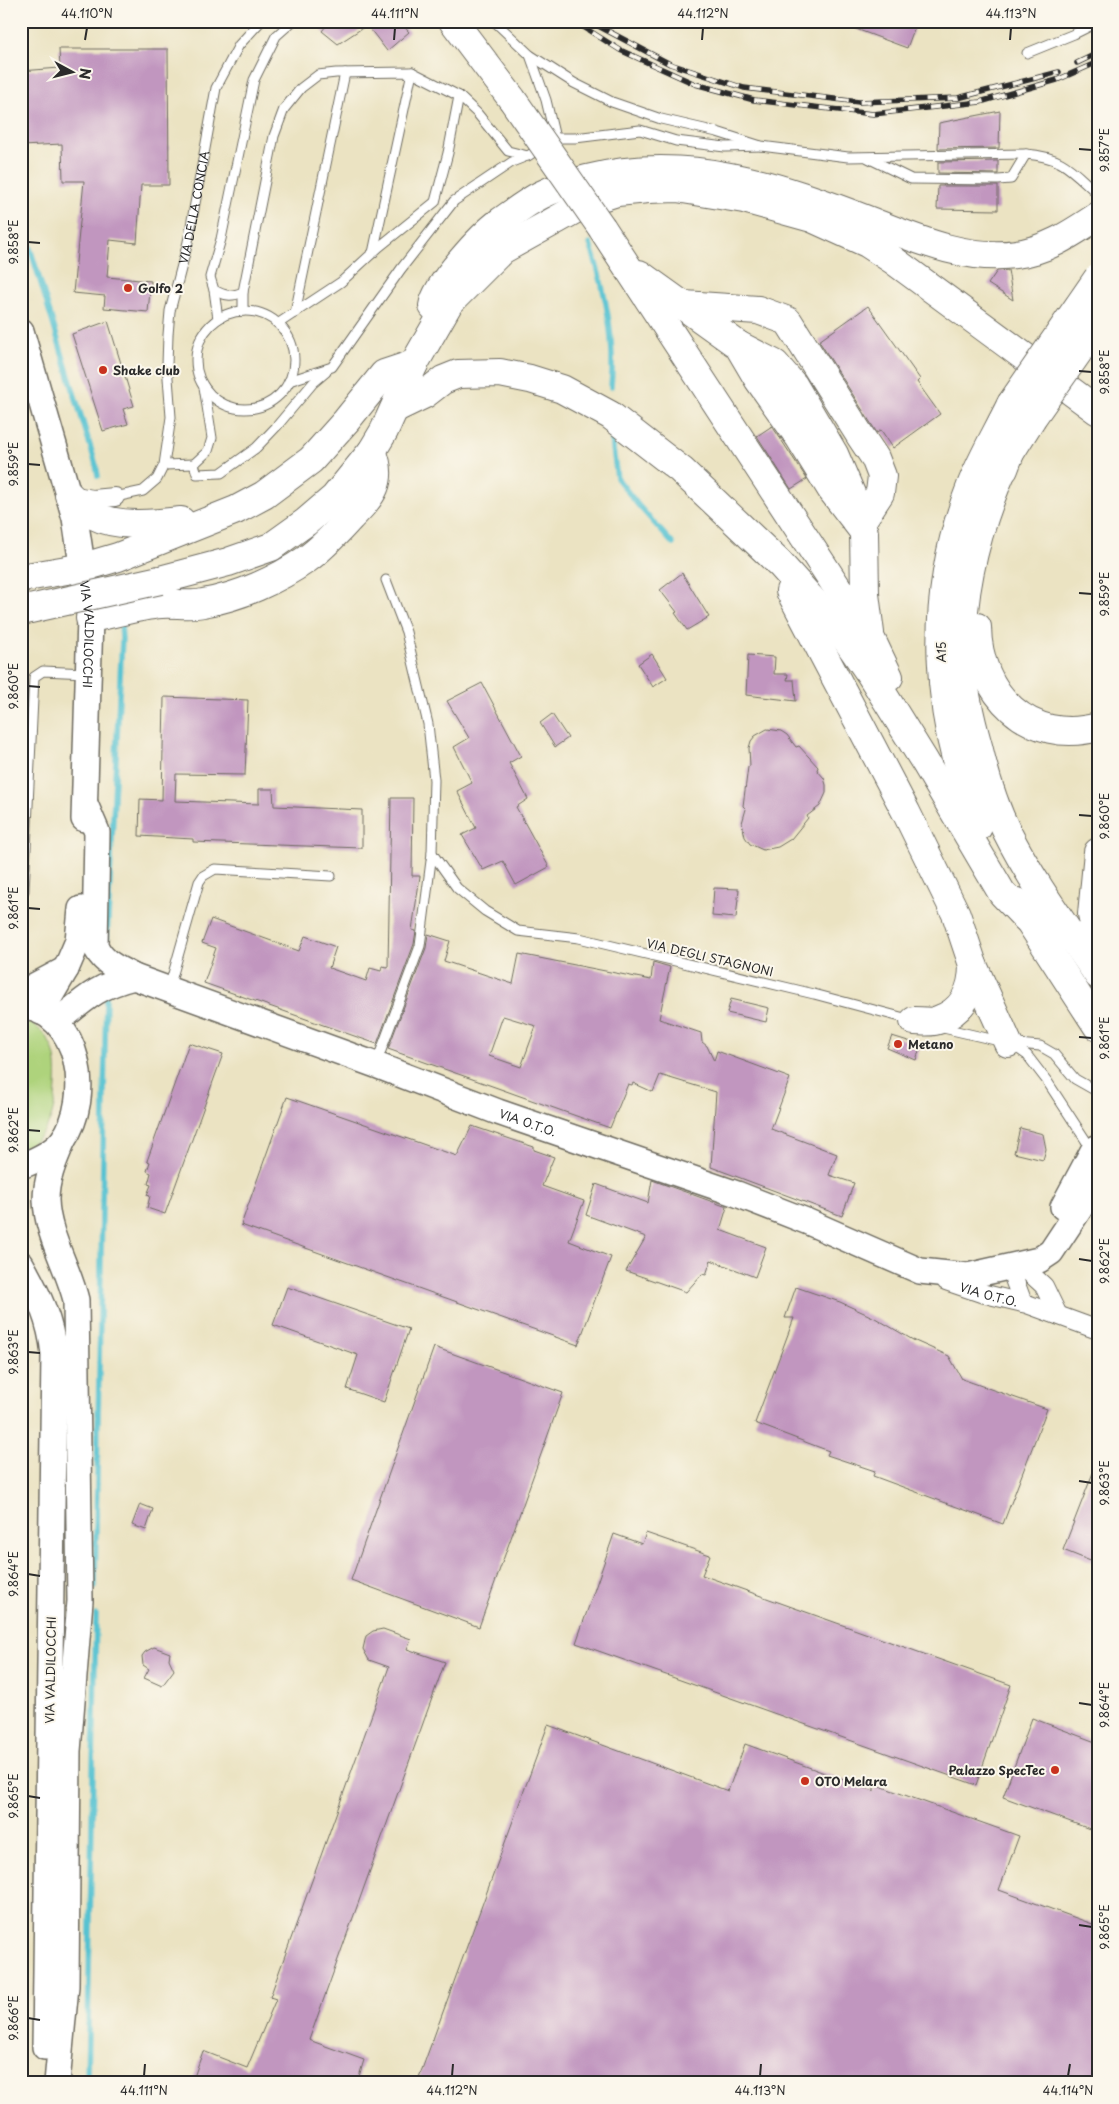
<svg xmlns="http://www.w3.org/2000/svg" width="1119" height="2104" viewBox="0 0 1119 2104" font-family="'Playpen Sans',sans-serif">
  <rect width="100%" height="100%" fill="#fbf7ec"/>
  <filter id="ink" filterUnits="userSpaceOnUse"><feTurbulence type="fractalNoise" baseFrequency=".02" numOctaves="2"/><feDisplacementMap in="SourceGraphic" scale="10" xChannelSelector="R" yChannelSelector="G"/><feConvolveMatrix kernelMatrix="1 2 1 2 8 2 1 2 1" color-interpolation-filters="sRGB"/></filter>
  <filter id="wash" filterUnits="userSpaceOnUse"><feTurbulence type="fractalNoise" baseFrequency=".0096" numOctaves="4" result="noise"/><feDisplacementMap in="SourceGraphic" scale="20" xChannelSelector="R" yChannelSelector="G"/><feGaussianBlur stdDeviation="1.12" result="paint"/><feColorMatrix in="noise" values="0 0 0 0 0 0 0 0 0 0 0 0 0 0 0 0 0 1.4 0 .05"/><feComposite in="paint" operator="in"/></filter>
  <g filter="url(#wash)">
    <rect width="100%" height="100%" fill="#ebe3c2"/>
    <path fill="#aed37c" stroke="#6c7f54" d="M21 1018C32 1024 42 1029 48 1040 57 1054 57 1069 56 1085 55 1114 49 1137 21 1149Z"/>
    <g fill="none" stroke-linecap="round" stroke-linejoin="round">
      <g stroke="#57c2d1" stroke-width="5.5">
        <path d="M21 218 96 465 98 476"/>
        <path d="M590 244C605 289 616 339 611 387"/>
        <path d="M612 441 617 478 638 505 673 544"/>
        <path d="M107 938 122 639 121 622"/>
        <path d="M95 1587 106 994"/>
        <path d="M87 2083 96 1615"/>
      </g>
    </g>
    <g id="blocks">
      <g fill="#c196bf" fill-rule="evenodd">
        <path d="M330 21H399L409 32 387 51 367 25 338 44 322 31Z"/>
        <path d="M840 21H917L907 48 840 23Z"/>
        <path d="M59 49H168L169 185H141L137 243 110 240 107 277 151 281 148 312 104 308 105 296 73 293 84 181H63L62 144 21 146V71L60 68Z"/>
        <path d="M1000 111 999 148 938 149 939 123Z"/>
        <path d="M998 161V174L938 173V162Z"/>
        <path d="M938 186H998V210L937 209Z"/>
        <path d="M1008 270 1013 300 988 284 997 271Z"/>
        <path d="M868 306 920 379 917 382 940 414 893 448 881 430 877 433 819 341Z"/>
        <path d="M108 321 134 406 123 409 128 424 103 431 72 334Z"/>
        <path d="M772 426 807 479 791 489 757 436Z"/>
        <path d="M682 573 709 617 687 630 675 613 677 612 660 590Z"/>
        <path d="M652 654 667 678 653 687 638 664Z"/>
        <path d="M748 655 775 657 774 674H788L787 680H794L796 701 746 695Z"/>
        <path d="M482 683 521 756 509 763 528 799 516 807 549 867 516 885 503 861 483 870 462 835 476 828 457 791 472 783 454 747 469 738 447 701Z"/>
        <path d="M164 697 248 700 245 775 176 774 175 801 259 804V789H273L274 806 362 810V848L193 842V839L139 836 140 799 162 800Z"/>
        <path d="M552 714 568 738 555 747 540 723Z"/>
        <path d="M767 729 781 731 787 735 796 747 799 746 818 767 817 770 824 778 826 785V793L820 806 807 816 808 818 791 839 778 847 763 850 750 844 745 837 742 823 746 809 743 806 748 767 750 766 749 748 751 741 755 736Z"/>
        <path d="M391 798H413L412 876H420L412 930 416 931 414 944 377 1044 204 983 216 948 202 943 211 919 299 951 305 936 336 947 329 968 366 981 370 968 381 971 382 966 388 967Z"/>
        <path d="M714 888 739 889 736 918 712 916Z"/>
        <path d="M428 934 450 941 444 961 513 984 519 954 651 980 653 962 670 967 659 1019 701 1033 702 1042 707 1046 714 1061 717 1051 790 1078 771 1129 837 1154 829 1175 854 1183 842 1216 711 1167 716 1092 660 1075 653 1092 633 1083 632 1085 628 1084 610 1128 388 1049 426 948ZM503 1016 536 1026 521 1067 489 1056Z"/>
        <path d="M731 999 769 1008 766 1022 727 1013Z"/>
        <path d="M892 1036 921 1045 916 1060 887 1048Z"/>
        <path d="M189 1043 223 1054 165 1214 147 1208 150 1196 147 1195 151 1185 148 1184 151 1173 147 1171 150 1162 147 1161Z"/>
        <path d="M287 1097 457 1156 472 1126 534 1147V1150L554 1157 542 1186 584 1201 569 1241 611 1257 578 1345 241 1225Z"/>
        <path d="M1020 1128 1043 1134 1046 1149 1043 1160 1014 1153Z"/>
        <path d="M652 1180 727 1207 720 1230 766 1247 755 1277 711 1260 706 1275 702 1274 686 1292 626 1271 646 1237 586 1215 596 1184 648 1203Z"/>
        <path d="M287 1287 409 1329 384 1402 347 1389 358 1355 273 1325Z"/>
        <path d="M796 1287 840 1302 875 1318 913 1340 949 1356 962 1379 1047 1409 1003 1524 873 1476 875 1471 827 1455 829 1451 755 1423 794 1318H785Z"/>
        <path d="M434 1347 563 1393 479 1627 351 1580Z"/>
        <path d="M1096 1465H1098V1564L1063 1550Z"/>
        <path d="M140 1504 153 1509 146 1530 132 1525Z"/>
        <path d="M646 1533 710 1555 702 1575 1011 1685 976 1785 576 1643 614 1534 642 1544Z"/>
        <path d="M383 1629 411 1639 407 1649 445 1662 309 2040 364 2060 357 2083H192L203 2051 247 2068 276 1999 270 1997 389 1667 369 1660 363 1649 366 1636 373 1631Z"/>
        <path d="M154 1647 170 1653 169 1659 174 1670 162 1686 144 1678 149 1669 143 1665 142 1656 145 1652Z"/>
        <path d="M1032 1718 1098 1743V1832L1003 1797Z"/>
        <path d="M548 1725 728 1791 745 1744 874 1791V1784L1019 1836 999 1890 1098 1926V2083H417Z"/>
      </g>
    </g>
  </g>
  <g filter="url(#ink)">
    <use href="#blocks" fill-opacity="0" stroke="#6e6b60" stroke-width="1"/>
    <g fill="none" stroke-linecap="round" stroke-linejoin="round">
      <g stroke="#6e6b60" stroke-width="11">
        <g id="lane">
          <path d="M293 21 276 36 254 80 221 239 210 277 214 290C225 296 231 297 243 292L274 136 284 109 301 88 318 75 336 73 412 72 459 96 477 113 508 151 528 156 555 138H575L640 130 676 141 725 147 761 146"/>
          <path d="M494 21 530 55 574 83 612 102 661 119 717 132 761 146 848 157 1026 154"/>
          <path d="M1027 53 1074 34 1098 22"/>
          <path d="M530 55 546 100 555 138"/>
          <path d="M868 158 911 179 998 180 1011 179 1026 154C1064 157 1071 170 1098 194"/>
          <path d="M373 253 412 72"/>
          <path d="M214 290 218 319"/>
          <path d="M243 292V311"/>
          <circle cx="245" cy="360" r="49"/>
          <path d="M295 313 345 73"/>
          <path d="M279 323 341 282 379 247 435 202 448 153 459 96"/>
          <path d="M289 381 332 367 401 269 454 201 512 162 527 156"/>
          <path d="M204 387 212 438 208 451 194 464 197 474 221 473 256 448 277 426 313 383 326 372"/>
          <path d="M164 465 194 464"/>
          <path id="s1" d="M115 497 143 491 157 479 164 465 171 417 167 365 168 335 170 311 188 242 216 88 239 45 261 21"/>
          <path d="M432 853 457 888 485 911 518 931 579 938 814 994 912 1020"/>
          <path d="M21 895 24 891 34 677 43 671 86 673"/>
          <path d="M169 988 199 882 203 876 215 869 331 876"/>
          <path d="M939 1027 1008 1043 1040 1046 1054 1054 1075 1079 1098 1092"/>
          <path d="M1011 1044 1027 1055 1047 1081 1092 1150"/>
          <path d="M376 1064 420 946 432 853 434 780 428 724 406 632 386 580"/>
        </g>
      </g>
      <g stroke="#6e6b60" stroke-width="20">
        <g id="street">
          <path d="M69 495 93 499 115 497"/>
          <path id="s2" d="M946 1281 981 1293 1027 1304 1098 1330"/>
          <path d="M1023 1303 1014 1279 1019 1263 1044 1286 1058 1315"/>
        </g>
      </g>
      <g stroke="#6e6b60" stroke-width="28">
        <g id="secondary">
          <path id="s3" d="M21 331 75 518 90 618 84 819"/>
          <path id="s4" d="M85 804 97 832 95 945C102 963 118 968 134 977L376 1065 498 1112 737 1194 806 1221 920 1271 968 1276 1039 1260 1051 1252 1098 1181"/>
          <path d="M21 993 66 969"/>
          <path d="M21 1005C81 1012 93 1098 63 1140 53 1153 37 1160 21 1166"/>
          <path d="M41 1012 66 969 78 941 81 909"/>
          <path d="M57 1022C85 999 97 986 134 977"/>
          <path d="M1063 1207 1093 1151 1098 1147"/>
          <path d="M21 1264C38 1294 51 1320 54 1355L45 2047"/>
          <path d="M57 2083 66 1986 68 1751 80 1601 76 1300C68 1267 47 1235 46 1200 46 1178 55 1159 63 1140"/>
        </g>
      </g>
      <g stroke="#6e6b60" stroke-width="30">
        <g id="highway">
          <path d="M453 21 512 99"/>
          <path d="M602 228 871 639 889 677"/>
          <path d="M639 274 738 345 758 379 799 437 831 489 864 532 865 594 870 633"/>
          <path d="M684 305 758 310 788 321 861 437 875 458 882 476 880 493 863 519"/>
          <path d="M433 306C436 285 482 235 500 222 513 213 527 202 541 195 555 188 572 183 587 179 686 154 778 185 870 221 916 239 966 261 1016 254 1048 250 1072 233 1098 216"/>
          <path d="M738 345 775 364 794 386 834 454 852 496"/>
          <path d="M396 408 425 394 443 380 458 374 500 373 530 379 562 389 610 415 681 470 780 564 842 633 871 675 925 762 1002 893 1026 918"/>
          <path d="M1010 453C978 521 958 592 963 668 964 694 971 721 978 746 985 776 993 804 1007 832 1032 882 1067 929 1098 975"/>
          <path d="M1004 469 1010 453 1032 418"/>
          <path d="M69 495C76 502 84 510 93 515 118 528 154 524 181 521"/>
          <path d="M21 578 84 567 118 557 236 510 264 495 311 460 346 421 384 374 414 364"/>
          <path d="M160 580 228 562 271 547 306 522 334 498 372 451 384 431 414 364 449 303 502 250 592 200 617 192 648 189 677 188 744 199 812 218 867 243 893 260 1098 411"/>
          <path d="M790 591 906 812 956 914 973 965 1008 1043"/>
          <path d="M90 618C113 614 138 606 161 604 175 603 190 606 203 603 239 597 277 580 307 559 324 547 337 532 351 517 372 496 385 481 372 451"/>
          <path d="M977 627C978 694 1029 746 1098 727"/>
          <path d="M978 827C934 717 927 597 971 486 982 458 998 431 1011 404"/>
          <path d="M1098 852 1092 914 1098 943"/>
          <path d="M1017 902 1098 1027"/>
          <path d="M914 1021C921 1021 932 1023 938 1020 964 1011 973 990 973 965"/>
        </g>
      </g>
      <use href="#lane" stroke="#fff" stroke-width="9"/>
      <use href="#street" stroke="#fff" stroke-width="18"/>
      <use href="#secondary" stroke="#fff" stroke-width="25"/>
      <use href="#highway" stroke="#fff" stroke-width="28"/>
      <g stroke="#2b2b2b" stroke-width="5.5">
        <g id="rail">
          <path d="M574 21 620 50 695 84 754 100 873 114 980 102 1057 80 1098 62"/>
          <path d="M589 21 670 64 744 88 859 102 958 98 1059 72"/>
          <path d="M1077 63 1098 53"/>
        </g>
      </g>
      <use href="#rail" stroke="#fbf7ec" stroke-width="4" stroke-dasharray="11" stroke-linecap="butt"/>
      <g stroke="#6e6b60" stroke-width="30" stroke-linecap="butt">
        <g id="highway-bridge">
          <path d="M512 99 602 228"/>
          <path d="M1011 404 1098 278"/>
          <path d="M1032 418 1098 324"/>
          <path d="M21 611 160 580"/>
        </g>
      </g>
      <use href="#highway-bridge" stroke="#fff" stroke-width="28"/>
    </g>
  </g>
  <path fill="none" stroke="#2b2b2b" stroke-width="2" d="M85 40 87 28M394 40 395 28M702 40 703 28M1010 40 1011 28M1079 149 1092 150M28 242 40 243M1079 371 1092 372M28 464 40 465M1079 593 1092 594M28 686 40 687M1079 815 1092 816M28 908 40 909M1079 1037 1092 1038M28 1130 40 1131M1079 1259 1092 1261M28 1352 40 1353M1079 1481 1092 1483M28 1574 40 1576M1079 1703 1092 1705M28 1796 40 1798M1079 1925 1092 1927M28 2018 40 2020M144 2076 145 2064M452 2076 453 2064M760 2076 761 2064M1068 2076 1070 2064"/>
  <g fill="#c8321e" stroke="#fbf7ec" stroke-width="2">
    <circle cx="128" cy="288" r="5"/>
    <circle cx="103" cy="370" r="5"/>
    <circle cx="898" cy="1044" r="5"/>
    <circle cx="1055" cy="1770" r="5"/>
    <circle cx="805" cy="1781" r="5"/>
  </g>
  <g text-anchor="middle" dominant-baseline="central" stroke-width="4" stroke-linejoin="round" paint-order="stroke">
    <g font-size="12" fill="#2b2b2b" stroke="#fbf7ec">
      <text stroke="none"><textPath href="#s1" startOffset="324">VIA DELLA CONCIA</textPath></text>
      <text stroke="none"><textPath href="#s3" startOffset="312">VIA VALDILOCCHI</textPath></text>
      <text transform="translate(941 652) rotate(-90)">A15</text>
      <text transform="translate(710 957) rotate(13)">VIA DEGLI STAGNONI</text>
      <text stroke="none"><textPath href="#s4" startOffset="615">VIA O.T.O.</textPath></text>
      <text stroke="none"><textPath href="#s2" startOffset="45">VIA O.T.O.</textPath></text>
      <text transform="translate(50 1670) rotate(-89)">VIA VALDILOCCHI</text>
    </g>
    <g font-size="12" font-weight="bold" fill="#2b2b2b" stroke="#fbf7ec" text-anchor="start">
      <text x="138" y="288">Golfo 2</text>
      <text x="113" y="370">Shake club</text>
      <text x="908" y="1044">Metano</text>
      <text x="1045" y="1770" text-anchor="end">Palazzo SpecTec</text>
      <text x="815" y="1781">OTO Melara</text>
    </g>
  </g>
  <rect width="1119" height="2104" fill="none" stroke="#fbf7ec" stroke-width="55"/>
  <g transform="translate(72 72) rotate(97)" stroke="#fbf7ec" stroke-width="4" paint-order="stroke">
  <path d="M0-4L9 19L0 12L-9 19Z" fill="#2b2b2b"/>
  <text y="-8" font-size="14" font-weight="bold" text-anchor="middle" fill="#2b2b2b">N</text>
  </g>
  <rect x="28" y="28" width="1064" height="2048" fill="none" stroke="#2b2b2b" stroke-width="2"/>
  <g font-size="12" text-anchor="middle" fill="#2b2b2b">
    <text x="87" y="18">44.110°N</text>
    <text x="395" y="18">44.111°N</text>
    <text x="703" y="18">44.112°N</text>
    <text x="1011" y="18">44.113°N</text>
    <text transform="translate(1105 150) rotate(-90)" y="4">9.857°E</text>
    <text transform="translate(14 242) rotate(-90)" y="4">9.858°E</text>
    <text transform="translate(1105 372) rotate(-90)" y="4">9.858°E</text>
    <text transform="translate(14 464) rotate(-90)" y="4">9.859°E</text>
    <text transform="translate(1105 594) rotate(-90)" y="4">9.859°E</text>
    <text transform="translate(14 686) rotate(-90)" y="4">9.860°E</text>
    <text transform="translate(1105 816) rotate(-90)" y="4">9.860°E</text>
    <text transform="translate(14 908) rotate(-90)" y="4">9.861°E</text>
    <text transform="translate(1105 1038) rotate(-90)" y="4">9.861°E</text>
    <text transform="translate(14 1130) rotate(-90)" y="4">9.862°E</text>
    <text transform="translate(1105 1261) rotate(-90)" y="4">9.862°E</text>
    <text transform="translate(14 1352) rotate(-90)" y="4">9.863°E</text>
    <text transform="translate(1105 1483) rotate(-90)" y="4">9.863°E</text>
    <text transform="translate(14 1574) rotate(-90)" y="4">9.864°E</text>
    <text transform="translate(1105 1705) rotate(-90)" y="4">9.864°E</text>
    <text transform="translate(14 1796) rotate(-90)" y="4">9.865°E</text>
    <text transform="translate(1105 1927) rotate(-90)" y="4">9.865°E</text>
    <text transform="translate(14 2018) rotate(-90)" y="4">9.866°E</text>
    <text x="144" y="2095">44.111°N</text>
    <text x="452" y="2095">44.112°N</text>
    <text x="760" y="2095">44.113°N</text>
    <text x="1068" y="2095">44.114°N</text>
  </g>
</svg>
